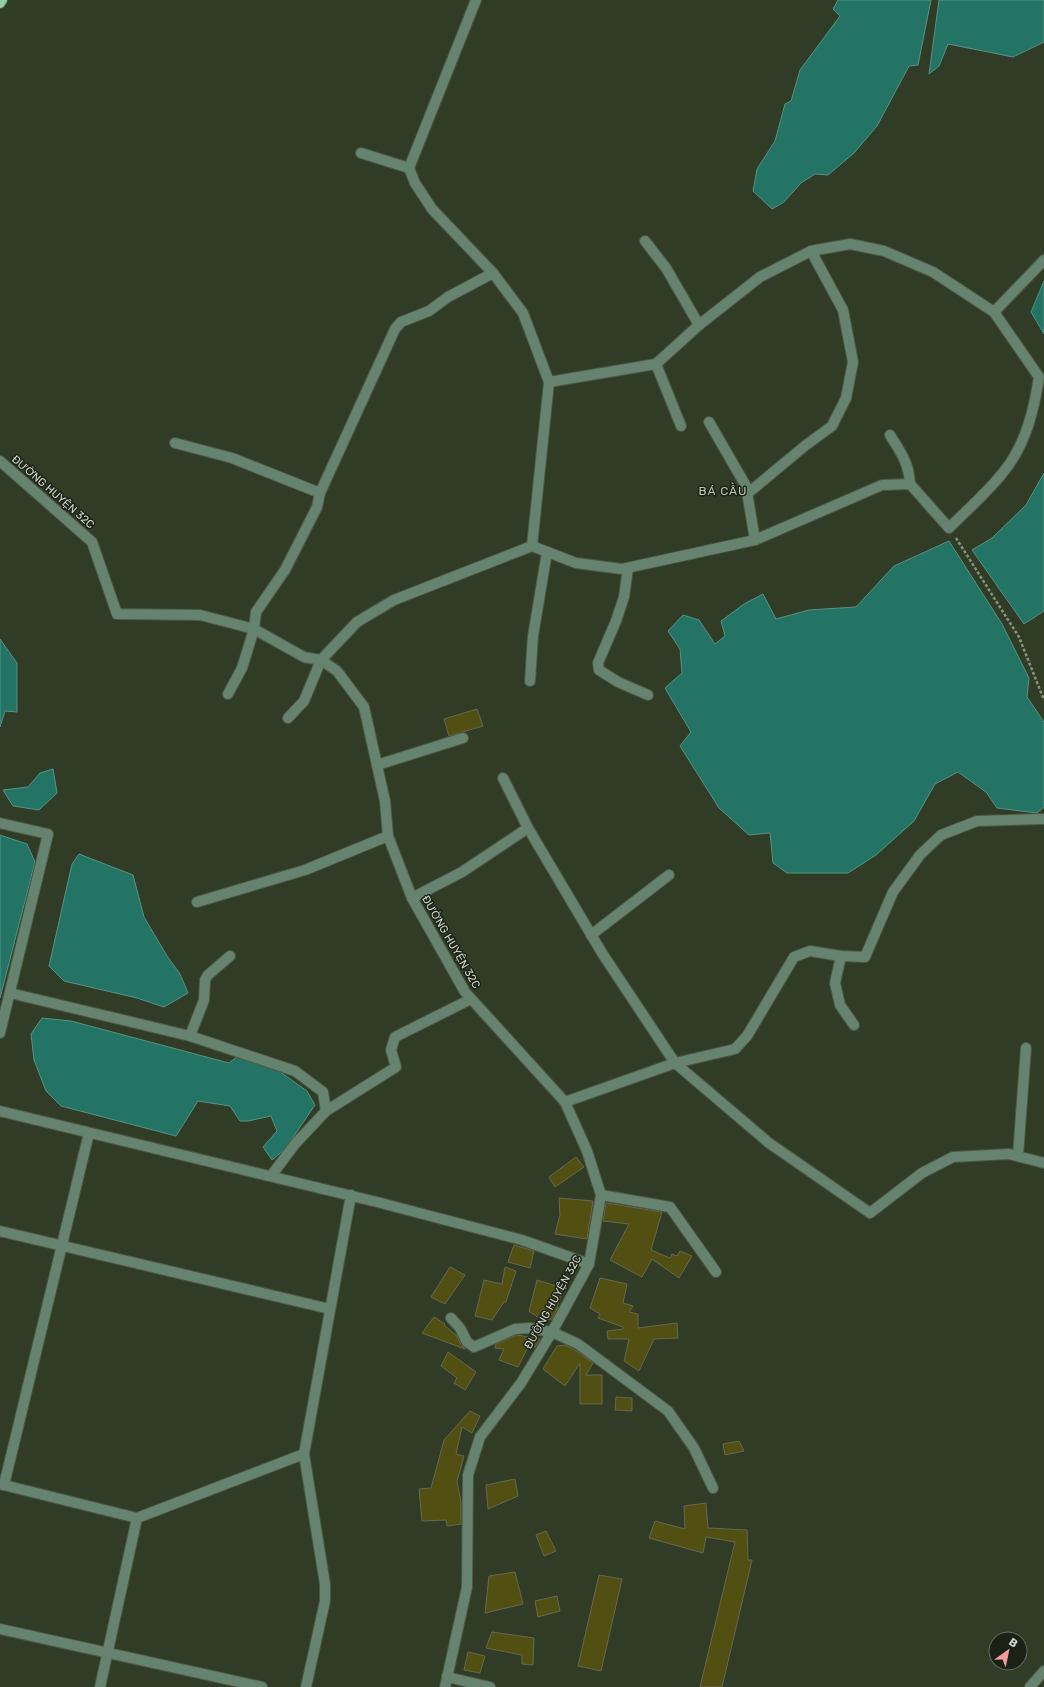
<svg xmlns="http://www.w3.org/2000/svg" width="1044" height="1687" viewBox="0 0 1044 1687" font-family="Rubik,sans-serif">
  <rect width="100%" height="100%" fill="#303c26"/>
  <g fill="#237465" stroke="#579284">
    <path d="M838 0H931L918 65 909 66 877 126 854 153 828 175 815 174 801 183 784 202 772 209 753 191 757 169 775 141 785 104 791 101 800 70 840 16 833 9Z"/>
    <path d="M939 0H1044V42L1013 57 948 44 939 66 929 74Z"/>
    <path d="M1044 281V334L1031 312Z"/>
    <path d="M1044 473V611L1024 624 972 550 992 538 1026 505Z"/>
    <path d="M949 541 1002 624 1029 678 1027 697 1044 722V807L1037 813 997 808 986 792 958 772 935 784 914 821 876 855 848 873H787L773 863 770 833 749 835 719 808 680 746 691 732 665 688 682 673 680 649 668 631 683 615 699 620 715 644 725 636 721 621 744 604 763 594 776 619 809 610 856 607 894 566Z"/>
    <path d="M0 639 17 663V712L5 711 0 727Z"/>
    <path d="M53 769 57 793 39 810 13 806 3 790 28 787 40 773Z"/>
    <path d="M0 835 27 844 35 862 0 998Z"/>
    <path d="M79 854 133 875 144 917 167 956 180 974 188 993 164 1007 137 998 64 981 49 966 72 864Z"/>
    <path d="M42 1018 71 1021 229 1063 238 1056 269 1064 307 1091 315 1105 285 1149 272 1160 263 1147 277 1131 271 1116 248 1121H240L230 1106 198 1101 176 1136 61 1106 46 1091 34 1060 31 1034Z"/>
  </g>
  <g fill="#515012" stroke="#68684e">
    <path d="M477 709 483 726 449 736 444 719Z"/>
    <path d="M576 1157 584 1167 555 1187 549 1177Z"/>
    <path d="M559 1198 593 1201 587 1239 555 1234 560 1215Z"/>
    <path d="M606 1203 662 1212 651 1250 670 1258 672 1254 677 1256 680 1251 692 1256 679 1278 652 1259 642 1277 610 1260 629 1224 603 1221Z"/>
    <path d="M514 1245 534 1251 530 1268 508 1262Z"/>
    <path d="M450 1267 465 1275 445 1304 431 1297Z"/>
    <path d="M505 1267 516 1271 506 1302H504L492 1320 475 1316 484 1280 502 1284Z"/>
    <path d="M600 1278 627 1284 623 1303 633 1306 629 1312 638 1314V1328L677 1323 678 1338 654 1339 639 1371 624 1361 629 1339H608L607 1331 623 1329V1327L598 1318 600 1314 590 1308Z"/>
    <path d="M537 1280 563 1288 557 1307H558L552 1319 542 1320 529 1311Z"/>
    <path d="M434 1317 445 1324 444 1325 457 1336 461 1345 465 1349 422 1333Z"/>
    <path d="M517 1335 540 1339 535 1347H528L518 1367 499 1360 504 1349 495 1348 496 1344Z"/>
    <path d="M565 1345 575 1350 593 1363 586 1375H602V1404H580V1363L565 1386 543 1369 557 1346Z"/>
    <path d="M448 1352 476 1372 465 1390 454 1383 457 1378 441 1366Z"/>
    <path d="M616 1397 632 1398V1411L615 1410Z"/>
    <path d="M470 1411 480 1416 472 1433 462 1427 456 1454 464 1456 457 1481 461 1502V1524L447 1526 446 1520 422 1521 419 1489 431 1488 444 1440Z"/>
    <path d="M739 1441 744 1451 725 1455 723 1444Z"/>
    <path d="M515 1479 518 1496 488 1509 486 1485Z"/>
    <path d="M706 1503 708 1528 747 1530 748 1560H752L722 1687H700L735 1542 706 1537 703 1553 649 1538 655 1521 685 1529 684 1506Z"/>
    <path d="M546 1531 556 1551 544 1556 536 1535Z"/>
    <path d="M515 1572 523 1604 485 1613 489 1576Z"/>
    <path d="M599 1575 622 1579 601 1671 578 1666Z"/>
    <path d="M557 1596 560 1611 538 1617 535 1601Z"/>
    <path d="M492 1632 534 1638 533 1665 522 1664V1655L486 1648Z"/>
    <path d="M468 1652 485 1656 480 1673 464 1670Z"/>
  </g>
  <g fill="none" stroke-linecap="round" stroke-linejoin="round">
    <g stroke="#4d5844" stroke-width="12">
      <g id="minor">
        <path d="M476 0 409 168 415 183 432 209 493 273 523 313 549 382 532 546"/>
        <path d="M361 153 409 168"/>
        <path d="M645 241 666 268 699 325"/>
        <path d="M994 312 1044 260"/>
        <path d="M656 364 681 426"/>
        <path d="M709 422 746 486 755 540"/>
        <path d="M890 435C901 453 909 463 910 484"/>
        <path d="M175 443 232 458 320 493"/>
        <path d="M0 461 92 542 117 614 200 615 254 629 304 657 321 660 337 671 364 707 385 801 388 836 412 898 465 992 565 1102 587 1151 601 1195 589 1264 552 1332 521 1383 480 1437 468 1475 467 1587 445 1687"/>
        <path d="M747 494 806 445 832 426 846 398 853 362 843 310 811 251"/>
        <path d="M628 568 624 597 616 621 598 663 599 670 618 682 648 695"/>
        <path d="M530 681 533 636 547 552"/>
        <path d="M228 694 242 668 254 629 256 612 285 570 317 507 320 493 395 329 401 322 429 311 448 297 493 273"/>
        <path d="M288 718 304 701 321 660 357 622 394 600 532 546 576 563 622 569 755 540 882 485 910 484 949 528C967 510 990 490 1005 470 1026 443 1034 410 1039 377L994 312 933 272 884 251 850 244 811 251 760 277 699 325 656 364 549 382"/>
        <path d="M377 765 463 738"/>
        <path d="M503 778 528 828 602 953 675 1063 769 1143 870 1213 922 1173 953 1157 1009 1154 1044 1163"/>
        <path d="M0 823 48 834 0 1033"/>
        <path d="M412 898 462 872 528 828"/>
        <path d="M197 902 305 870 388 836"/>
        <path d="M591 935 669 875"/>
        <path d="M841 956 835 983 840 1005 854 1025"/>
        <path d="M10 993 190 1036 295 1071 323 1092 326 1111 295 1144 271 1176"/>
        <path d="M190 1036 204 1000 205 980 208 975 230 956"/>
        <path d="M565 1102 675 1063 735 1049 747 1036 794 957 810 951 841 956 865 957 893 892 920 855 941 835 977 821 1044 819"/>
        <path d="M0 1111 377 1202 522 1240 589 1264"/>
        <path d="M326 1111 396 1067 391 1050 395 1037 471 999"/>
        <path d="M1018 1155 1026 1048"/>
        <path d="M601 1195 670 1207 716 1272"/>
        <path d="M0 1231 330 1309"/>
        <path d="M451 1318 460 1328 467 1342 474 1347 515 1329 529 1328 552 1332 578 1344 668 1411 694 1448 713 1488"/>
        <path d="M0 1484 137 1518 304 1454"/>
        <path d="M4 1485 89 1133"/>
        <path d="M0 1629 262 1687"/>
        <path d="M447 1677 490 1687"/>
        <path d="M100 1687 137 1518"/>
        <path d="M306 1687 325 1601V1584L304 1454 351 1195"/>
        <path d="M1030 1687 1044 1671"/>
      </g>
    </g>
    <g stroke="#4d5844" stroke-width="12">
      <path id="major" d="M0 3 2 0"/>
    </g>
    <path stroke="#889281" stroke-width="2.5" stroke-dasharray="3 2" stroke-linecap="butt" d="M956 538 1019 637 1044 700"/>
    <use href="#minor" stroke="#66836f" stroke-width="10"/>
    <use href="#major" stroke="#91cea5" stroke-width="10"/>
  </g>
  <g text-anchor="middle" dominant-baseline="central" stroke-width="3" stroke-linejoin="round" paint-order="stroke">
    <g font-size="11" fill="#d1d9cb" stroke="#1b2117">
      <text transform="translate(53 492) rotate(41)">ĐƯỜNG HUYỆN 32C</text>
      <text transform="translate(451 942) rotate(60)">ĐƯỜNG HUYỆN 32C</text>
      <text transform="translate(553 1302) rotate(-61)">ĐƯỜNG HUYỆN 32C</text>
    </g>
    <g font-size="12" letter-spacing="1" fill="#bccbb0" stroke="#1b2117">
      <text x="723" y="491">BÁ CẦU</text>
    </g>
  </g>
  <g transform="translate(1008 1651) rotate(33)"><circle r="19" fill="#1b2117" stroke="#646b5f"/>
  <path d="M0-3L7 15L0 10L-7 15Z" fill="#f49aa0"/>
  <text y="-6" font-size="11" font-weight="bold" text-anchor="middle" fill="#d1d9cb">B</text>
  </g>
</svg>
